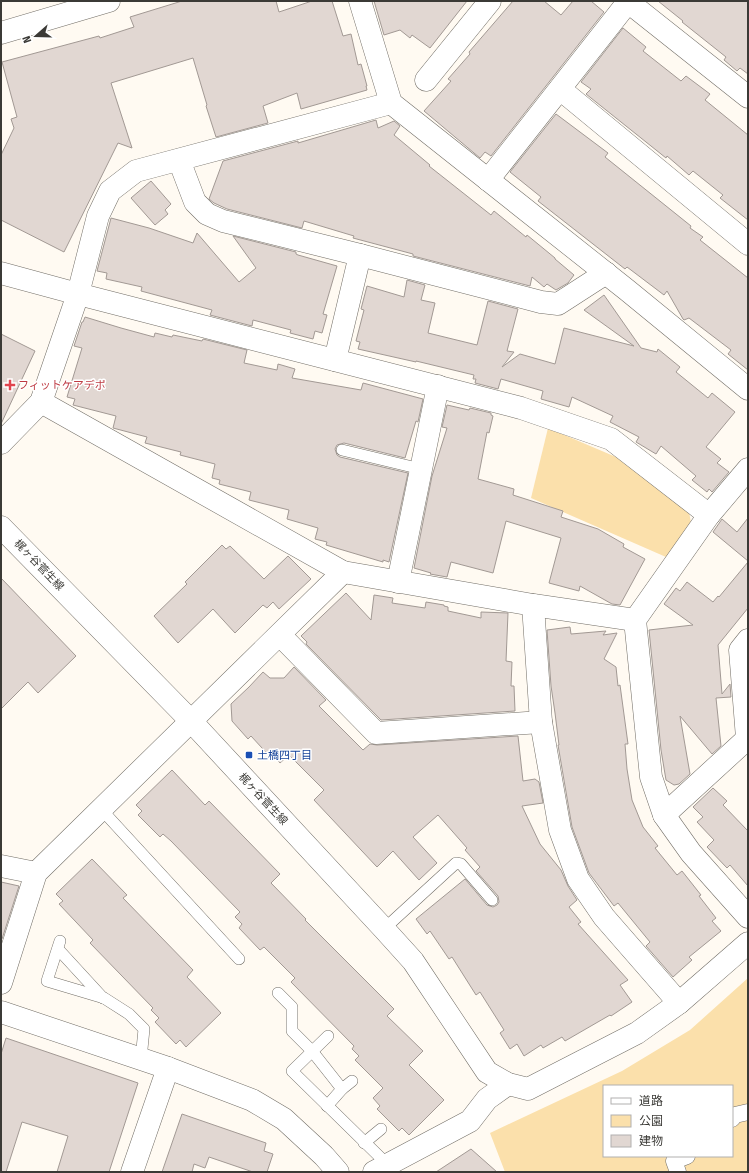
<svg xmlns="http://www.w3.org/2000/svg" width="749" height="1173" viewBox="0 0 749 1173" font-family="'Fira Sans Condensed','Noto Sans JP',sans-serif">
  <rect width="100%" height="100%" fill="#fffaf2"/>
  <g fill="#fbe0ab" fill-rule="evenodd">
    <path d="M548 428 616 457 689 512 692 528 666 557 531 498Z"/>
    <path d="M748 978V1172H505L490 1133 622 1071 690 1030ZM604 1086H732V1156H604Z"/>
  </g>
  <g fill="#e1d7d2" stroke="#a29994">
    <path d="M182 1H276L279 12 312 1H332L343 36 351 34 358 65 361 64 367 86H366L367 90 301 109 297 93 263 106 268 123 216 137 206 106 207 105 193 58 111 83 132 148 118 143 64 252 1 220V155L14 128 11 119 17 117 2 62 99 36 100 38 134 27 130 17Z"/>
    <path d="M374 1H467L430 48 412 35 410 38 400 30 384 35Z"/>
    <path d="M513 1H544L561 15 573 1H591L604 12 491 156 485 152 480 158 424 111 451 81 448 79 470 54 469 52Z"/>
    <path d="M658 1H748V74L740 68 737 71 724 60 726 57 682 22 683 21Z"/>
    <path d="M623 28 646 47 643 51 681 81 686 76 710 94 705 100 748 135V220L720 198 723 195 693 171 689 175 667 156 666 158 586 94 591 89 581 82Z"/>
    <path d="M556 114 608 153 605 157 691 226 690 228 703 237 700 240 748 278V370L728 354 731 350 689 318 684 320 683 319 667 291 664 295 627 267 625 269 538 201 541 197 510 172Z"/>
    <path d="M376 120 378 128 394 121 400 126 394 135 430 165 429 166 491 215 494 211 526 237 527 235 555 258V259L574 275 568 283 556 290 547 284 544 287 532 277 530 286 413 256V254L353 238 354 236 304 221 302 228 227 209 214 203 209 199 223 161 298 141V143Z"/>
    <path d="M151 181 171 204 165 210 168 214 155 225 131 198Z"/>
    <path d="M111 218 149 228 193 243 197 233 239 282 256 268 233 236 296 252V254L298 255 337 266 323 314 327 315 322 333 315 331 313 339 290 333 291 330 253 320 252 326 210 315 212 310 141 291 142 287 106 279 107 273 97 271Z"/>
    <path d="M407 280 425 285 421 300 435 303 428 333 477 345 488 301 518 309 507 351 514 352 502 367 520 354 555 364 564 328 634 346 584 310 604 295 641 348 657 352 658 349 680 367 676 372 708 398 712 393 735 412 706 447 721 459 717 463 729 472 712 492 709 489 707 492 692 480 696 476 661 446 656 454 636 442 639 437 610 422 613 416 572 397 569 407 541 399 543 391 501 379 498 389 475 383 476 379H473L474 375 416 361V362L358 349 360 342 356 341 364 310 361 309 367 286 404 297Z"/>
    <path d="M85 317 121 328 154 337 155 333 172 337 173 335 202 341 203 339 247 350 244 363 277 370 278 364 295 369 292 378 361 390 363 383 423 399 418 422 416 421 405 458 344 443 337 445 335 449 337 455 340 457 408 473 389 562 383 560V562L326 545 327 542 315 539 318 528 287 519 289 510 249 500 251 492 219 484 220 480 212 478 215 464 180 455 181 452 145 443 147 437 113 428 116 416 73 405 75 399 67 397 82 348 74 346 82 322H83Z"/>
    <path d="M1 334 35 351 1 424Z"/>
    <path d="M447 405 469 410 470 408 491 413V415L493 416 489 433 487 432 478 479 514 489 513 495 563 511 561 517 598 529 624 544 623 547 645 559 620 605 612 604 580 586 579 591 549 583 561 538 506 521 493 573 451 562 447 577 430 574 431 573 414 568 432 476 447 428 442 427Z"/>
    <path d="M748 518V561L713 532 722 519 737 532Z"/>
    <path d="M222 545 226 549 230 546 264 579 288 556 311 579 279 609 273 602 267 608 263 605 235 633 213 609 178 643 154 616 187 584 185 582Z"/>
    <path d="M748 562V608L718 645 722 694 730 684 731 697 716 698 721 746 712 754 680 716 690 774 679 784 674 785 666 780 661 750 649 630 693 625 664 604 676 588 680 591 687 582 713 602 718 596 719 597Z"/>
    <path d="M1 578 76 656 38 693 28 682 1 709Z"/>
    <path d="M346 593 371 620 374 595 393 598 392 603 425 608 426 602 444 605V606L448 607V611L481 618V612L508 613 506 661 512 662 511 686H514L515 711 381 720 306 644 307 642 301 636Z"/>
    <path d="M570 627 571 634 606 631 603 635 617 633 604 659 616 667 618 686 620 685 628 744H625L627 769 632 800 643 827 658 846 655 848 677 875 682 871 701 895 699 896 716 918 712 921 721 931 689 957 692 960 673 977 646 946 650 942 618 903 614 906 589 873 572 827 558 745H559L555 713 551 686 547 630Z"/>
    <path d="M294 667 326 700 319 706 363 750 370 744 377 745 518 736 523 781 535 779 539 782 543 803 522 806 540 844 561 870 568 886 577 900 569 907 581 922 578 924 628 980 620 985 632 1002 611 1016 610 1015 565 1041 562 1037 543 1048 541 1045 524 1056 517 1044 510 1049 500 1033 504 1030 480 992 476 995 452 957 449 959 430 931 427 934 416 919 465 879 487 905 493 907 497 905 499 902 498 896 476 871 480 867 465 850 467 848 438 815 413 837 437 863 419 880 393 851 377 867 314 800 324 790 289 755 280 763 276 758 273 760 251 736 248 739 232 721 231 704 249 687 263 672 270 678H284Z"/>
    <path d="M172 770 205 805 209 801 280 874 271 883 306 919 305 920 394 1009 387 1016 423 1051 409 1065 444 1100 409 1135 402 1128 399 1131 377 1109 380 1106 373 1098 383 1088 355 1060 359 1056 352 1049 354 1046 291 982 295 978 264 947 260 950 239 928 242 924 235 917 240 912 171 841 163 834 160 837 138 815 142 811 136 805Z"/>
    <path d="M713 788 727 801 723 805 748 831V886L730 865 727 868 707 847 714 840 697 822 703 817 693 807Z"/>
    <path d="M92 859 127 895 123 898 193 970 187 977 221 1013 186 1047 180 1040 176 1044 155 1022 159 1018 151 1010 153 1008 90 943 93 940 59 904 63 901 56 894Z"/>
    <path d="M1 882 19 886 2 939H1Z"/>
    <path d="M6 1038 138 1083 109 1172H57L68 1136 22 1122 6 1172H1V1054Z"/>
    <path d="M182 1114 266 1143 264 1151 273 1154 267 1172H253L209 1157 205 1168 194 1164 192 1172H162Z"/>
    <path d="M471 1149 497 1172H436Z"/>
  </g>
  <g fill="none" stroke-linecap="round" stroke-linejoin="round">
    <g stroke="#726e67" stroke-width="12">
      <g id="service">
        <path d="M342 450 421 469"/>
        <path d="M101 809 239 959"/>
        <path d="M384 929 456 863 461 864 492 900"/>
        <path d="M60 941 47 981 104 998 129 1014 144 1029 141 1059"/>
        <path d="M58 949 103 998"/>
        <path d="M278 993 292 1007V1031L312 1051 342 1089"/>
        <path d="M328 1036 292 1071 387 1164"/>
        <path d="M327 1106 342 1089 352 1081"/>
        <path d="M364 1143 381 1129"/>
      </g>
    </g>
    <g stroke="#726e67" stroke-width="17">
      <g id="pedestrian">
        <path d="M732 1119 735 1115 748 1112"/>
        <path d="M678 1172 674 1161 687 1156"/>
      </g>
    </g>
    <g stroke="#726e67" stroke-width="23">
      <g id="minor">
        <path d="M360 1 391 103 627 290 748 389"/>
        <path d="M627 1 748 97"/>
        <path d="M1 33 109 1"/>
        <path d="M426 80 490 1"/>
        <path d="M560 89 748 244"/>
        <path d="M179 160 195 202 207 214 223 221 360 255 541 302 558 304 606 273"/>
        <path d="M488 180 628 2"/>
        <path d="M1 273 78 294 521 408 611 439 709 515"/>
        <path d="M335 360 360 255"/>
        <path d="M41 402 343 572 533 605 635 620"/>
        <path d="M1 443 41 402 78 294 98 216 110 191 136 171 391 103"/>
        <path d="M748 469 709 515 635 620 651 777 664 815 691 853 748 917"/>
        <path d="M398 582 438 386"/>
        <path d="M533 605 541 722 560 830 578 879 604 917 679 1003"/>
        <path d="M280 635 376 733 541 722"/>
        <path d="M747 738 740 650 748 640"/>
        <path d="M664 815 748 738"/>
        <path d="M1 866 36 873"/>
        <path d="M1 983 36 873 343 572"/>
        <path d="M1 1012 168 1068 252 1100 284 1119 324 1156 338 1172"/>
        <path d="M132 1172 168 1068"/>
        <path d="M374 1172 470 1121 487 1099 508 1084"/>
      </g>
    </g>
    <g stroke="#726e67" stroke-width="23">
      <path id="tertiary" d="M1 527 191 721 384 929 413 961 487 1072 508 1084 528 1089 637 1033 679 1003 748 943"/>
    </g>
    <use href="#service" stroke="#fff" stroke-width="11"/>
    <use href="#pedestrian" stroke="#fff" stroke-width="16"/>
    <use href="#minor" stroke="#fff" stroke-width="22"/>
    <use href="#tertiary" stroke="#fff" stroke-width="22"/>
  </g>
  <path fill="#e0444e" stroke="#fff" stroke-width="1.5" d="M8 379h4v4h4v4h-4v4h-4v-4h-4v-4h4z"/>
  <rect fill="#1a4fb4" stroke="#fff" stroke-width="1.5" x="245" y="751" width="8" height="8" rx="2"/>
  <g text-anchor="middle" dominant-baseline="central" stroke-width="3" stroke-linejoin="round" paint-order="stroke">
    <g font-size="11" fill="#be3a42" stroke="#fff" text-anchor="start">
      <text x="18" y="385">フィットケアデポ</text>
    </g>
    <g font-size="11" fill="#3b3a36" stroke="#fff">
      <text transform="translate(39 565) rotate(46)">梶ヶ谷菅生線</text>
      <text transform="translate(263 799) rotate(47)">梶ヶ谷菅生線</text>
    </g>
    <g font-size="11" fill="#164399" stroke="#fff" text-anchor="start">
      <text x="257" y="755">土橋四丁目</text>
    </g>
  </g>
  <rect width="749" height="1173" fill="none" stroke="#3b3a36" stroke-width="4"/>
  <rect x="603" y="1085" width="130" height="72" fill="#ffffff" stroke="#b1b0af"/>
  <rect x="611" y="1098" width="20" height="6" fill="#ffffff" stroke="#b1b0af"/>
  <text x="639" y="1105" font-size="12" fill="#3b3a36">道路</text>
  <rect x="611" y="1115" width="20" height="12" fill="#fbe0ab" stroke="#b1b0af"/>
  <text x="639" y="1125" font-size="12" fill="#3b3a36">公園</text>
  <rect x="611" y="1135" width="20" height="12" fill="#e1d7d2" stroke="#b1b0af"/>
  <text x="639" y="1145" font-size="12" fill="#3b3a36">建物</text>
  <g transform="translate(36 36) rotate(250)" stroke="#ffffff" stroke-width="3" paint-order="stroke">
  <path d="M0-3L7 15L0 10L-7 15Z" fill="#3b3a36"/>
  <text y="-6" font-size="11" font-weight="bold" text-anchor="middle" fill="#3b3a36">N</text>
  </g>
</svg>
